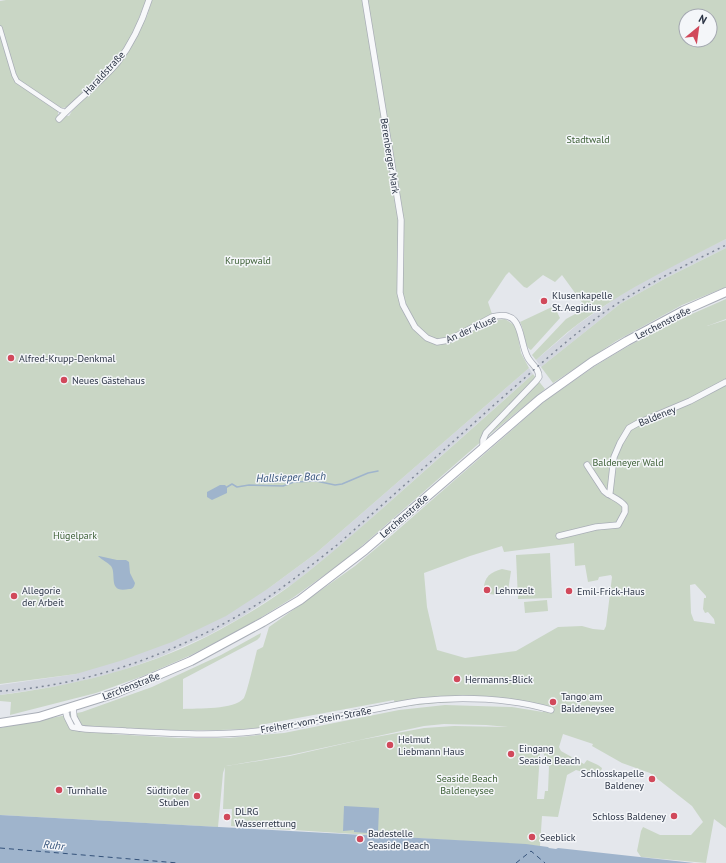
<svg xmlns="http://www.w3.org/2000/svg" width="726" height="863" viewBox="0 0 726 863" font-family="'PT Sans',sans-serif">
  <rect width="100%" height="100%" fill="#e4e7ec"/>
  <g fill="#d2d6de">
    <path d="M726 239V248L666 278 620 304 541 367 536 360 577 325 616 298 661 271Z"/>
    <path d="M529 368 533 374 338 548 294 583 242 617 207 636 160 657 114 673 65 685 0 695V685L76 674 269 588 315 554Z"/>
  </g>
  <g fill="#c9d6c5" fill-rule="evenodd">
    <path d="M6 0H146C138 20 131 41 117 58 103 76 84 91 68 107L62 108 58 106V115L69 116 72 111 121 63 147 16 152 0H726V239C675 265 624 290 578 324 563 335 550 348 536 360L532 355 566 319 586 308 562 275 555 282 543 275 527 288 524 287 509 272 506 275 488 302 492 314 448 339 439 340 424 334 417 327 403 298 399 220V294L404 312 414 328 441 343H450L494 320 505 319 514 325 517 331 521 353 529 368 315 554 269 588 226 616 172 642 120 661 76 674 0 684V1ZM686 16H710V40H686Z"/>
    <path d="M726 248V287L682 305 616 341 553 383 541 367 620 304 666 278Z"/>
    <path d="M726 299V319L707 326 726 320V828L714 819 706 863 641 857 637 851 641 831 643 827 660 835H691L703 822 692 806 650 773 622 763 592 746 593 744 563 734 559 747 561 751 584 764 587 760 598 765 602 768 599 777 576 770 567 775 558 817 542 816 540 846 231 826 232 809H223L225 767 223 773 218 827 0 815V728L82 712 152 687 221 655 261 633 260 637 257 640 183 679V709C198 708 234 710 244 698 247 693 255 658 257 650L263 647 269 627 355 566 392 535 545 401 595 366 625 348 669 324ZM574 543 575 566 585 565 588 582 598 580 599 577 611 575 612 577 606 626 604 630 593 629 582 626 558 627 516 651 465 658 437 650 427 607 424 573 470 556 502 546 504 552ZM695 584 706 596V598H704L703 609 705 613 708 612 714 619 715 624 694 621 691 613 690 585ZM394 700 395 708C433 702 471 700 509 703 520 704 531 707 543 709V712L512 707 445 705 399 710 284 733 260 735 229 738H178L112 734V728C161 730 210 732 260 728V725ZM444 724 486 725 508 727 454 726 424 728 360 740 290 756 226 766 290 755 424 726ZM540 753 544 754V765L549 766 548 791H545L544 799H537Z"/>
    <path d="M554 306 560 318 531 350C523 346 525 331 520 322Z"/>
    <path d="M533 374 545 389 476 446 348 558 294 597 247 626 189 656 143 676 96 693 10 715 11 702 0 701V695C72 686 143 669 208 636 237 621 269 602 295 582 332 554 367 522 402 491 446 452 490 413 533 374Z"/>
    <path d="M550 553 552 598 518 599 516 555Z"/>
    <path d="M502 569 511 571 508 591C500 594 491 597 484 591 483 578 490 572 502 569Z"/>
    <path d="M547 600 548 611 525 613 524 602Z"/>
  </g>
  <g fill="#9fb4cc">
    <path d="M220 485H225L227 487V493L212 500 207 497V492Z"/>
    <path d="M98 556H99L117 560H126L129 562 130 573 135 583C134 587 133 589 129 589 107 594 117 574 111 566 107 562 102 560 98 556Z"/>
    <path d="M344 806 379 808 378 833 367 831V833L354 832V830L343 831Z"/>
    <path d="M0 815 526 844 548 847 549 848 556 849 558 848 694 863H0Z"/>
  </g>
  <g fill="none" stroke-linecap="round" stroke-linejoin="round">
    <path stroke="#9fb4cc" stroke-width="1.5" d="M227 487 232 484 237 487 249 485 283 486 294 482 316 481 335 485 342 484 368 473 378 471"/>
    <g stroke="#34527a" stroke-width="1" stroke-dasharray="5 4" stroke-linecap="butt">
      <path d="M0 848 178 863"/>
      <path d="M516 863 531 851 545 863"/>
    </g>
    <g stroke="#a9aeb7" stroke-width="5.5">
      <path id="pedestrian" d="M0 28 14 75 17 81 60 110 66 112"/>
    </g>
    <g stroke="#a9aeb7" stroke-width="7">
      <g id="minor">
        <path d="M365 0 401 220 400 293 403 305 415 327 427 338 437 342 449 340 492 317C525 308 518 341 528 358 532 365 539 368 539 377L536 381 486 433 483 440V447"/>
        <path d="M59 119C78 99 100 83 117 63 131 45 142 22 149 0"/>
        <path d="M608 494 610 492 614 457 620 443 629 428 638 423 690 401 726 382"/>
        <path d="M559 536 596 527 618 525 625 512V506C620 499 611 497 604 491L587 465"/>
        <path d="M73 707 74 717 80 728"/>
        <path d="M65 709 67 717 72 727C90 731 108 729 126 731 177 734 229 737 280 728 327 720 373 708 419 701 461 696 511 698 551 710"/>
      </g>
    </g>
    <g stroke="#a9aeb7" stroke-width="10">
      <path id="secondary" d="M0 723 39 717 116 693 191 661 263 622 300 600 365 550 540 399 592 362 627 341 683 311 726 292"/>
    </g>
    <use href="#pedestrian" stroke="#f7f8fa" stroke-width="4"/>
    <use href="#minor" stroke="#f7f8fa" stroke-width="5.5"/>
    <use href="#secondary" stroke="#fff" stroke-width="8"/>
    <path stroke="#7d8696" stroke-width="1.5" stroke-dasharray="2 4" stroke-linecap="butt" d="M0 691C92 686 190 648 267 598 291 582 314 563 337 545 390 498 443 451 495 404 532 372 569 337 609 309 646 284 686 265 726 245"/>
  </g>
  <g fill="#d1495b" stroke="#f4f6f9" stroke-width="1.5">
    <circle cx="544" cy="301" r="4"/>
    <circle cx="11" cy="358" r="4"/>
    <circle cx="64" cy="380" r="4"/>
    <circle cx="487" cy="590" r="4"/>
    <circle cx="569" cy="591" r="4"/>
    <circle cx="14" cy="596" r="4"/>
    <circle cx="457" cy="679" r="4"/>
    <circle cx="553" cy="702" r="4"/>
    <circle cx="390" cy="745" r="4"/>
    <circle cx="511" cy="754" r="4"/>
    <circle cx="652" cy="779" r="4"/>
    <circle cx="59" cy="790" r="4"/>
    <circle cx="197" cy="796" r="4"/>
    <circle cx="674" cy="816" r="4"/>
    <circle cx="227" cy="817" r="4"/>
    <circle cx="532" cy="837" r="4"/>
    <circle cx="360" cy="839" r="4"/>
  </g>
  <g text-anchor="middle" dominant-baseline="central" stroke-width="3" stroke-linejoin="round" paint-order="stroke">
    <g font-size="10" fill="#2b3445" stroke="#f4f6f9">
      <text transform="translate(104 73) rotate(-47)">Haraldstraße</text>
      <text transform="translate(390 156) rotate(81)">Berenberger Mark</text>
      <text transform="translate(663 323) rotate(-27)">Lerchenstraße</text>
      <text transform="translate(471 329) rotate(-24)">An der Kluse</text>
      <text transform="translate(657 416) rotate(-22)">Baldeney</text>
      <text transform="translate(404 516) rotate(-41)">Lerchenstraße</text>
      <text transform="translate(131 686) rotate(-21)">Lerchenstraße</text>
      <text transform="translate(316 720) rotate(-10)">Freiherr-vom-Stein-Straße</text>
    </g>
    <g font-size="10" fill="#3f6138" stroke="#f4f6f9">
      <text x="588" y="139">Stadtwald</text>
      <text x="248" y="260">Kruppwald</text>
      <text x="628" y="462">Baldeneyer Wald</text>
      <text x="75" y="535">Hügelpark</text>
      <text x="467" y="778">Seaside Beach<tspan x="467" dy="12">Baldeneysee</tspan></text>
    </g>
    <g font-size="10" fill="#2b3445" stroke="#f4f6f9" text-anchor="start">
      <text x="552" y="295">Klusenkapelle<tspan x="552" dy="12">St. Aegidius</tspan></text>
      <text x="19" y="358">Alfred-Krupp-Denkmal</text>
      <text x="72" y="380">Neues Gästehaus</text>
      <text x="22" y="590">Allegorie<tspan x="22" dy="12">der Arbeit</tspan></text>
      <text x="495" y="590">Lehmzelt</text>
      <text x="577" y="591">Emil-Frick-Haus</text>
      <text x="465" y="679">Hermanns-Blick</text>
      <text x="561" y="696">Tango am<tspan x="561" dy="12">Baldeneysee</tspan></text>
      <text x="398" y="739">Helmut<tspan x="398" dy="12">Liebmann Haus</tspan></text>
      <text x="519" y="748">Eingang<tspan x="519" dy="12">Seaside Beach</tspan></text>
      <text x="644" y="773" text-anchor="end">Schlosskapelle<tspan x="644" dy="12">Baldeney</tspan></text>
      <text x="67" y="790">Turnhalle</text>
      <text x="189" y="790" text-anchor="end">Südtiroler<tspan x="189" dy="12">Stuben</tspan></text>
      <text x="235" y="811">DLRG<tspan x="235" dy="12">Wasserrettung</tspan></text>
      <text x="666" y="816" text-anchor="end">Schloss Baldeney</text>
      <text x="368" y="833">Badestelle<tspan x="368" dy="12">Seaside Beach</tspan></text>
      <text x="540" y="837">Seeblick</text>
    </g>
    <g font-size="11" font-style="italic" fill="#34527a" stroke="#f4f6f9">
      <text transform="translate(291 477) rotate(-2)">Hallsieper Bach</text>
      <text transform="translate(54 845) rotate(7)">Ruhr</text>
    </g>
  </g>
  <g transform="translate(698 28) rotate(29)"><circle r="19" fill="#f4f6f9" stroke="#a4a8b1"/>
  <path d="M0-3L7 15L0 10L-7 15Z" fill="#d1495b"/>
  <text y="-6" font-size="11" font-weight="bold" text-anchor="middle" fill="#2b3445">N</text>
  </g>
</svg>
